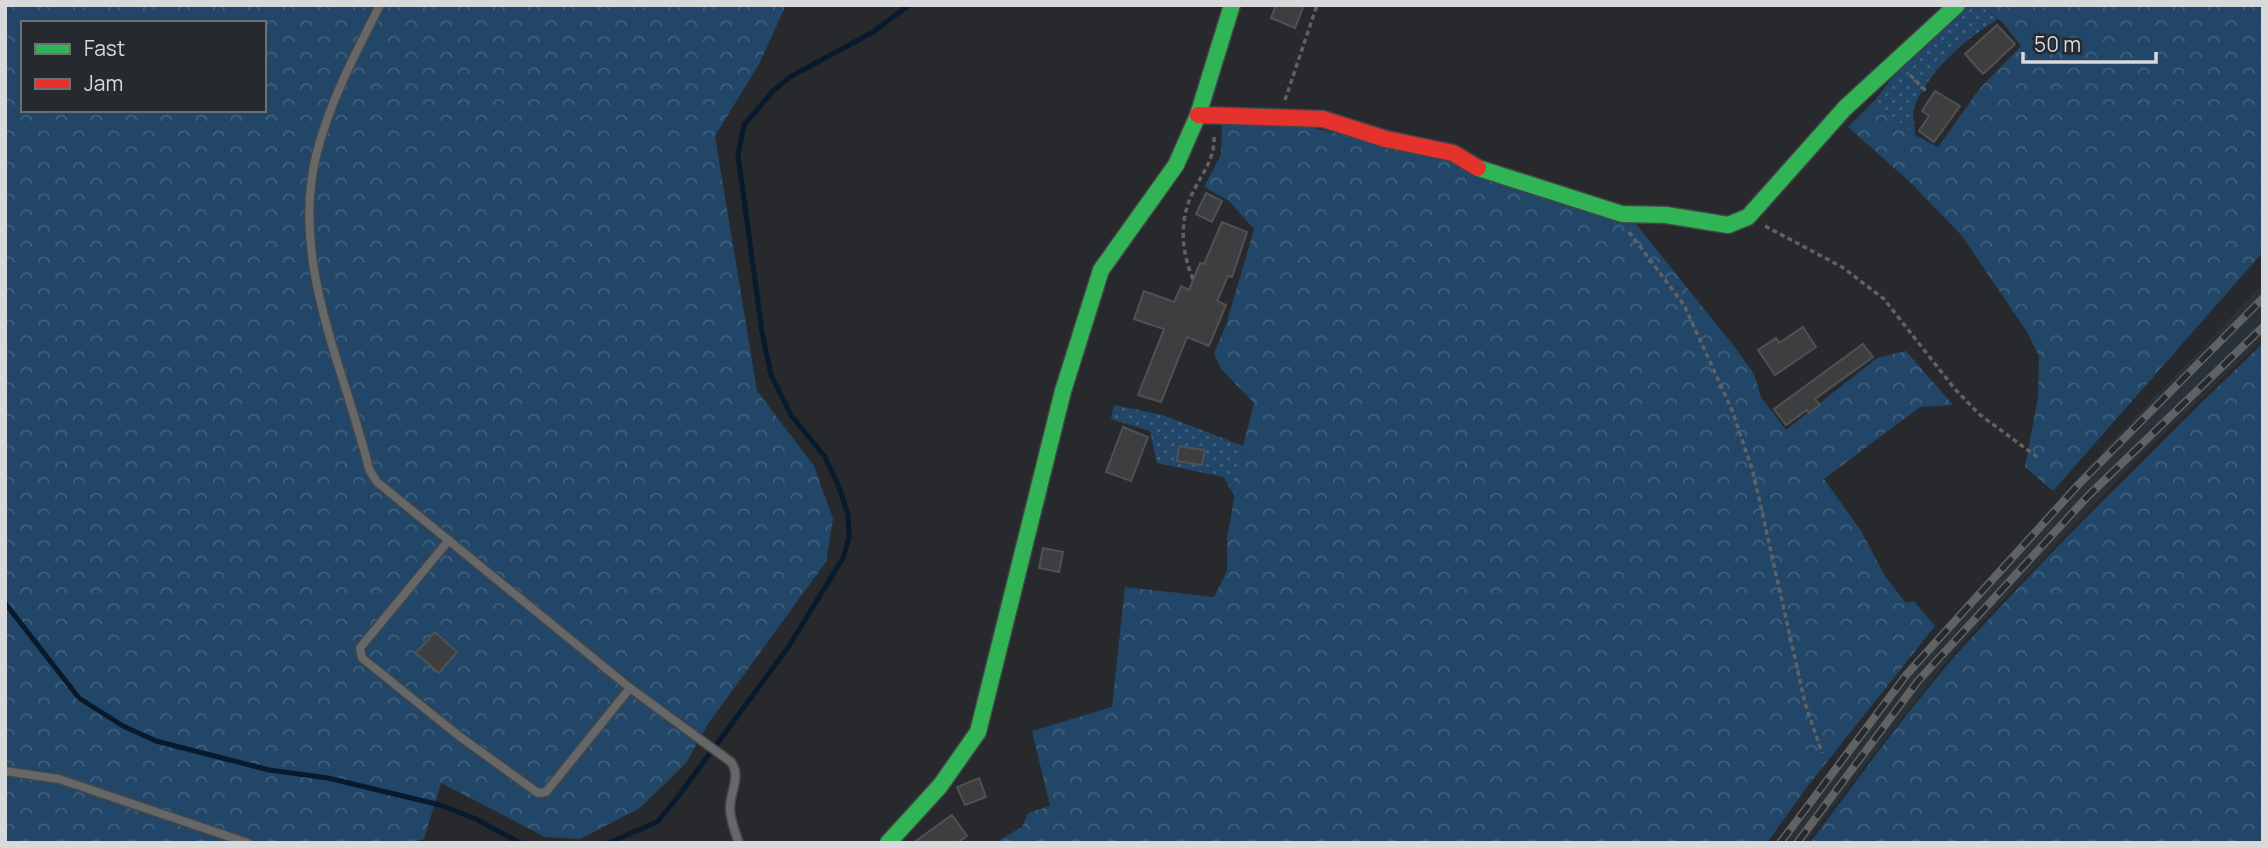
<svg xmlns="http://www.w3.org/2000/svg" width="2268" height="848" viewBox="0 0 2268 848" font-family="Manrope,sans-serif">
  <defs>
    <pattern id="grass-dots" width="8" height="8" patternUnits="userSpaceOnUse" patternTransform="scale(1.75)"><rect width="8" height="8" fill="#214668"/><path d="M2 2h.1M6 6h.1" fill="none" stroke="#40607d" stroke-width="1.8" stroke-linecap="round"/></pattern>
    <pattern id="forest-crowns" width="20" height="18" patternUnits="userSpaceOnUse" patternTransform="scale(1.75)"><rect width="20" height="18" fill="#214668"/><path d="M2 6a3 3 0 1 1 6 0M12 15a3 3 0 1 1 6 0" fill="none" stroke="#40607d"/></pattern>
  </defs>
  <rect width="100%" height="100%" fill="#27292c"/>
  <path fill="#2a3239" d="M2263 284V339L2133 464 1953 653 1805 843H1775L1932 639 2111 442Z"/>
  <g fill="url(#grass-dots)">
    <path d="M1968 5H1981L1998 19C1965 39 1928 71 1914 108 1911 114 1916 126 1915 135L1874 101 1894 75Z"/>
    <path d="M1114 405 1163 415 1243 446 1236 498 1223 477 1157 463 1150 431 1111 419Z"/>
  </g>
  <g fill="url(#forest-crowns)" fill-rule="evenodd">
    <path d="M5 5H786L759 64 715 136 757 391 814 466 833 519 826 562 708 724 686 763 640 808 580 839 545 837 441 783 424 839 410 843H5ZM23 23H264V110H23Z"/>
    <path d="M1981 5H2263V252L2053 491 2025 467 2038 397 2039 356 2027 332 1962 236 1911 183 1848 127 1874 101 1915 135 1938 147 1980 88 2021 46 2003 23Z"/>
    <path d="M1282 121 1451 159 1636 224 1734 346 1754 374 1761 397 1786 430 1877 358 1906 351 1953 405 1920 407 1824 479 1861 531 1885 576 1906 603 1914 601 1935 626 1807 787 1767 843H995L1022 827 1028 813 1050 806 1032 731 1112 707 1125 587 1214 597 1227 571V539L1243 446 1254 403 1221 369 1214 353 1226 325 1254 229 1229 201 1204 187 1221 154 1222 122Z"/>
    <path d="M2263 343V843H1810C1860 776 1909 708 1964 646 2060 541 2161 442 2263 343Z"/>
  </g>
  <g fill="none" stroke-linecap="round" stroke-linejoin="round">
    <g stroke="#081a2b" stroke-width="5">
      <path d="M5 603 79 698 123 726 156 741 269 770 328 778 440 805 476 819 520 843"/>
      <path d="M608 843 657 822 677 798 789 646 843 558 849 538 848 515 839 487 825 457 791 415 771 375 762 332 738 155 744 125 774 90 790 77 873 32 909 5"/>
    </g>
  </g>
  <g fill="#3c3e40" stroke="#4f5153" stroke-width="2">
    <path d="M1276 5H1304L1295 28 1271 18Z"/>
    <path d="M1997 25 2015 44 1983 74 1965 54Z"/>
    <path d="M1935 91 1960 106 1934 142 1919 131 1929 116 1922 111Z"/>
    <path d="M1206 193 1222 201 1212 222 1196 214Z"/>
    <path d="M1222 222 1247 232 1232 277 1228 276 1217 301 1226 305 1209 346 1187 337 1161 402 1138 395 1164 329 1134 319 1144 291 1174 302 1181 286 1189 290 1200 263 1204 264Z"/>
    <path d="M1803 327 1816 347 1775 375 1758 350 1776 338 1779 343Z"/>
    <path d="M1863 344 1873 357 1815 399 1820 405 1809 413 1807 410 1786 425 1774 409Z"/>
    <path d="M1123 427 1148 437 1131 481 1106 472Z"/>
    <path d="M1179 446 1205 450 1202 465 1177 461Z"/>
    <path d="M1043 548 1063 552 1059 572 1039 568Z"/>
    <path d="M435 632 457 652 439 673 416 653Z"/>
    <path d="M979 778 986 797 965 805 957 787Z"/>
    <path d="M952 815 967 836 957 843H913Z"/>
  </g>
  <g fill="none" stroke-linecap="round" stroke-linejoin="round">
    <g stroke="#444547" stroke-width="11">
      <g id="lane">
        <path d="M380 5C356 52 330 101 317 152 289 260 344 366 369 469L377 482 630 688 731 762C742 777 729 793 730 810 731 822 735 832 739 843"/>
        <path d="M449 540 360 648 362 658 459 736 538 793 546 792 630 688"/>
        <path d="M5 771 59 779 248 843"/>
      </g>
    </g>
    <g stroke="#444547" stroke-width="19">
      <g id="fast">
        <path d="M1478 168 1622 214 1666 215 1728 225 1748 217 1845 108 1957 5"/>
        <path d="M888 843 940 786 978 732 1063 391 1101 270 1176 165 1198 115 1232 5"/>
      </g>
    </g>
    <g stroke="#444547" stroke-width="19">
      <path id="jam" d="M1198 115 1323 119 1386 139 1453 153 1478 168"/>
    </g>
    <g stroke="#606162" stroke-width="3.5" stroke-dasharray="5 3.5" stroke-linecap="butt">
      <path d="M1910 75 1928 93"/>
      <path d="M1285 100 1317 5"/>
      <path d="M1765 226 1842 267 1884 299 1954 388 1979 414 2040 459"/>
      <path d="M1629 232 1684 305 1732 410 1753 472 1805 703 1822 753"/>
      <path d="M1193 279C1181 250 1179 220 1193 192 1203 172 1215 159 1214 136"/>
    </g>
    <use href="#lane" stroke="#666768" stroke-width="8"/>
    <use href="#fast" stroke="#30b455" stroke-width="16"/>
    <use href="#jam" stroke="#e5322d" stroke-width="16"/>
    <g stroke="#616263" stroke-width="8">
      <g id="rail">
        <path d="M1780 843 1907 674 2079 484 2263 298"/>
        <path d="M1797 843 1918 681 2088 496 2263 327"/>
      </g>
    </g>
    <use href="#rail" stroke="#26292d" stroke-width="5" stroke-dasharray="16" stroke-linecap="butt"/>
  </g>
  <rect width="2268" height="848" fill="none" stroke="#d7d9db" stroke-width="14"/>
  <rect x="21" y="21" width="245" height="91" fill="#26292d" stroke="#6d6f73" stroke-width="2"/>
  <rect x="35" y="44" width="35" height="10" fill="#30b455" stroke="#6d6f73" stroke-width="2"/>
  <text x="84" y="56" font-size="21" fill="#d7d9db">Fast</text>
  <rect x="35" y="79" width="35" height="10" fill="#e5322d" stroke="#6d6f73" stroke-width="2"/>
  <text x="84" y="91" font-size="21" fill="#d7d9db">Jam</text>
  <path d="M2023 52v10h133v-10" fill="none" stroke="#d7d9db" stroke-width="3.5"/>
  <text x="2034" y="52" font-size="21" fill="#d7d9db" stroke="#26292d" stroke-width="5" paint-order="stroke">50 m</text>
</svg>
